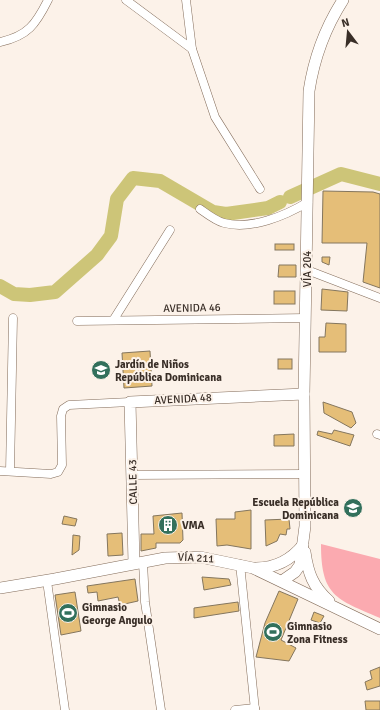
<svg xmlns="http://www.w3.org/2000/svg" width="380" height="710" viewBox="0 0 380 710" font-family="Signika,sans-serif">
  <rect width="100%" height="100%" fill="#fcf2e9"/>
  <path fill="#fbaab0" d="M321 544 380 559V618C336 599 321 596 321 544Z"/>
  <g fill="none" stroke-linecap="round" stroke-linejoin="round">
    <g stroke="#cdc578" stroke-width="14">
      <path d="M290 197 341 174 380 184"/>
      <path d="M0 286 14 294 30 295 55 292 97 255 111 236 117 199 133 178 160 181 213 212 226 214 268 208 280 202"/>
    </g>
  </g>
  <g fill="#e5be78" stroke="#84765e">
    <path d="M323 191 373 192 380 194V288L363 282 367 243H322Z"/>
    <rect x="275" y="244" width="19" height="6"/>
    <path d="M322 257H330L329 265 322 262Z"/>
    <path d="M279 265H296V277H278Z"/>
    <path d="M322 289 348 292 347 311 321 310Z"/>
    <rect x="274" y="291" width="21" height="13"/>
    <path d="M326 323 346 324V352H319V337H325Z"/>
    <path d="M150 351 152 386 124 388 122 353Z"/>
    <rect x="278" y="359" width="14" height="10"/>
    <path d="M323 402 352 412 356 423 351 428 324 413Z"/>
    <path d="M334 430 354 435 350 446 317 435 318 431 332 434Z"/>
    <path d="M294 434V446H274V435Z"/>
    <path d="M251 510V549L227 545 217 546 216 519H235V512Z"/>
    <path d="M182 513 183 540 180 543H156V548L141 551V534H154L153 516Z"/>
    <path d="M64 516 77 519 75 526 62 524Z"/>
    <path d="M289 519 290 529H287L286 535 280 534 277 541 266 546 265 520Z"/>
    <path d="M122 533 123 555 108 556 107 534Z"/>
    <path d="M73 535 80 536 79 550 72 555Z"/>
    <path d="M202 577 229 579 231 585 204 590Z"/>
    <path d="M135 579 138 601 120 605 118 597 98 601 97 592 88 593 87 586Z"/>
    <path d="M279 591 298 599 281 640 296 648 289 661 256 657 265 623Z"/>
    <path d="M75 592 81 631 61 635 55 595Z"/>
    <path d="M238 602 239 611 194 618V608Z"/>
    <path d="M314 612 324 616 320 623 311 620Z"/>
    <path d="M380 667V686L367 690 365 682 372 679 370 671Z"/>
    <path d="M365 701H380V710H366Z"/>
  </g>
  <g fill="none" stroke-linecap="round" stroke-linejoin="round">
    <g stroke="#836c5a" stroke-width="9">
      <g id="street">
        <path d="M126 0 192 49"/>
        <path d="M186 0 192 49 215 117 260 189"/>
        <path d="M0 42C28 36 36 24 48 0"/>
        <path d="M200 209C207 214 216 221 224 223 251 230 285 216 308 202"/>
        <path d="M307 270 380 298"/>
        <path d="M114 319 170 230"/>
        <path d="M77 321 306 318"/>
        <path d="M377 434 380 435"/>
        <path d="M0 471 51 474 58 472 62 465 61 416 63 409 69 405 130 402"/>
        <path d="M10 471 13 318"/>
        <path d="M133 475 305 474"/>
        <path d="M143 562 145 602 161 710"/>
        <path d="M240 564 255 710"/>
        <path d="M47 581 65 710"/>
        <path d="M235 710 255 708"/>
      </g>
    </g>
    <g stroke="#836c5a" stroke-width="12">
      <g id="secondary">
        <path d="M305 552C308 573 313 587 329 601"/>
        <path d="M134 563 130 402 304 394"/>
        <path d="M256 568C275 568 291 560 303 545"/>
        <path d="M282 581 295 572 300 565 305 526 304 394 309 91C314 58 325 28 343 0"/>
        <path d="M0 588 55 579 165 558 200 557 253 568 380 629"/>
      </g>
    </g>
    <use href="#street" stroke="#fff" stroke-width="8"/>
    <use href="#secondary" stroke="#fff" stroke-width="11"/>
  </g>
  <defs>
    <g id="school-disc" transform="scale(1)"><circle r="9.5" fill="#32705c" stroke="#fcf2e9"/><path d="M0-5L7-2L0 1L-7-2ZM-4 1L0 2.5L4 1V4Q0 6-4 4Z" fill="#fff"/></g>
    <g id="building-disc" transform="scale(1)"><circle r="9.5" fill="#32705c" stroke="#fcf2e9"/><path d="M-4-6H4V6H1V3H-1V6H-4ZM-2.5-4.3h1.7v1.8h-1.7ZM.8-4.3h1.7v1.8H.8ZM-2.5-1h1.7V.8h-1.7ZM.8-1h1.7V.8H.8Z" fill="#fff"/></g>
    <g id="stadium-disc" transform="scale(1)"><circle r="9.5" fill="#32705c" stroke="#fcf2e9"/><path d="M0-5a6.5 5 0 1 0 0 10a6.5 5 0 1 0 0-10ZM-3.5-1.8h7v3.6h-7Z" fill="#fff"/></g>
  </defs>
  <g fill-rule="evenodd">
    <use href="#school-disc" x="101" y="370"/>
    <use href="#school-disc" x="353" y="508"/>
    <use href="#building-disc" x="168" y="525"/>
    <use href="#stadium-disc" x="68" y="613"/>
    <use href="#stadium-disc" x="273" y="632"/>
  </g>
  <g text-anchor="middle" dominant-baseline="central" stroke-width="4" stroke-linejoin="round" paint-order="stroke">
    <g font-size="11" fill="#392e27" stroke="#fcf2e9">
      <text transform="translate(307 269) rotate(-90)">VÍA 204</text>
      <text transform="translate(192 308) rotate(-1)">AVENIDA 46</text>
      <text transform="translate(183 399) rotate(-3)">AVENIDA 48</text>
      <text transform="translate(133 482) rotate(-91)">CALLE 43</text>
      <text transform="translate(196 558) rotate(3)">VÍA 211</text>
    </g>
    <g font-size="11" font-weight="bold" fill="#392e27" stroke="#fcf2e9" text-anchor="start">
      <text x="115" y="364">Jardín de Niños<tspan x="115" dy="13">República Dominicana</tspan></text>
      <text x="339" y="502" text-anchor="end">Escuela República<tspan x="339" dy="13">Dominicana</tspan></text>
      <text x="182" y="525">VMA</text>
      <text x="82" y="607">Gimnasio<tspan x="82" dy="13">George Angulo</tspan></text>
      <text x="287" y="626">Gimnasio<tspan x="287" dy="13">Zona Fitness</tspan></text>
    </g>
  </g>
  <g transform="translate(348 32) rotate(344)" stroke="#fcf2e9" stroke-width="3" paint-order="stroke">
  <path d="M0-3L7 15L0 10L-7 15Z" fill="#392e27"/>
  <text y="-6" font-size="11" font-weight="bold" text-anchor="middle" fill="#392e27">N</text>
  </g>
</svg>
